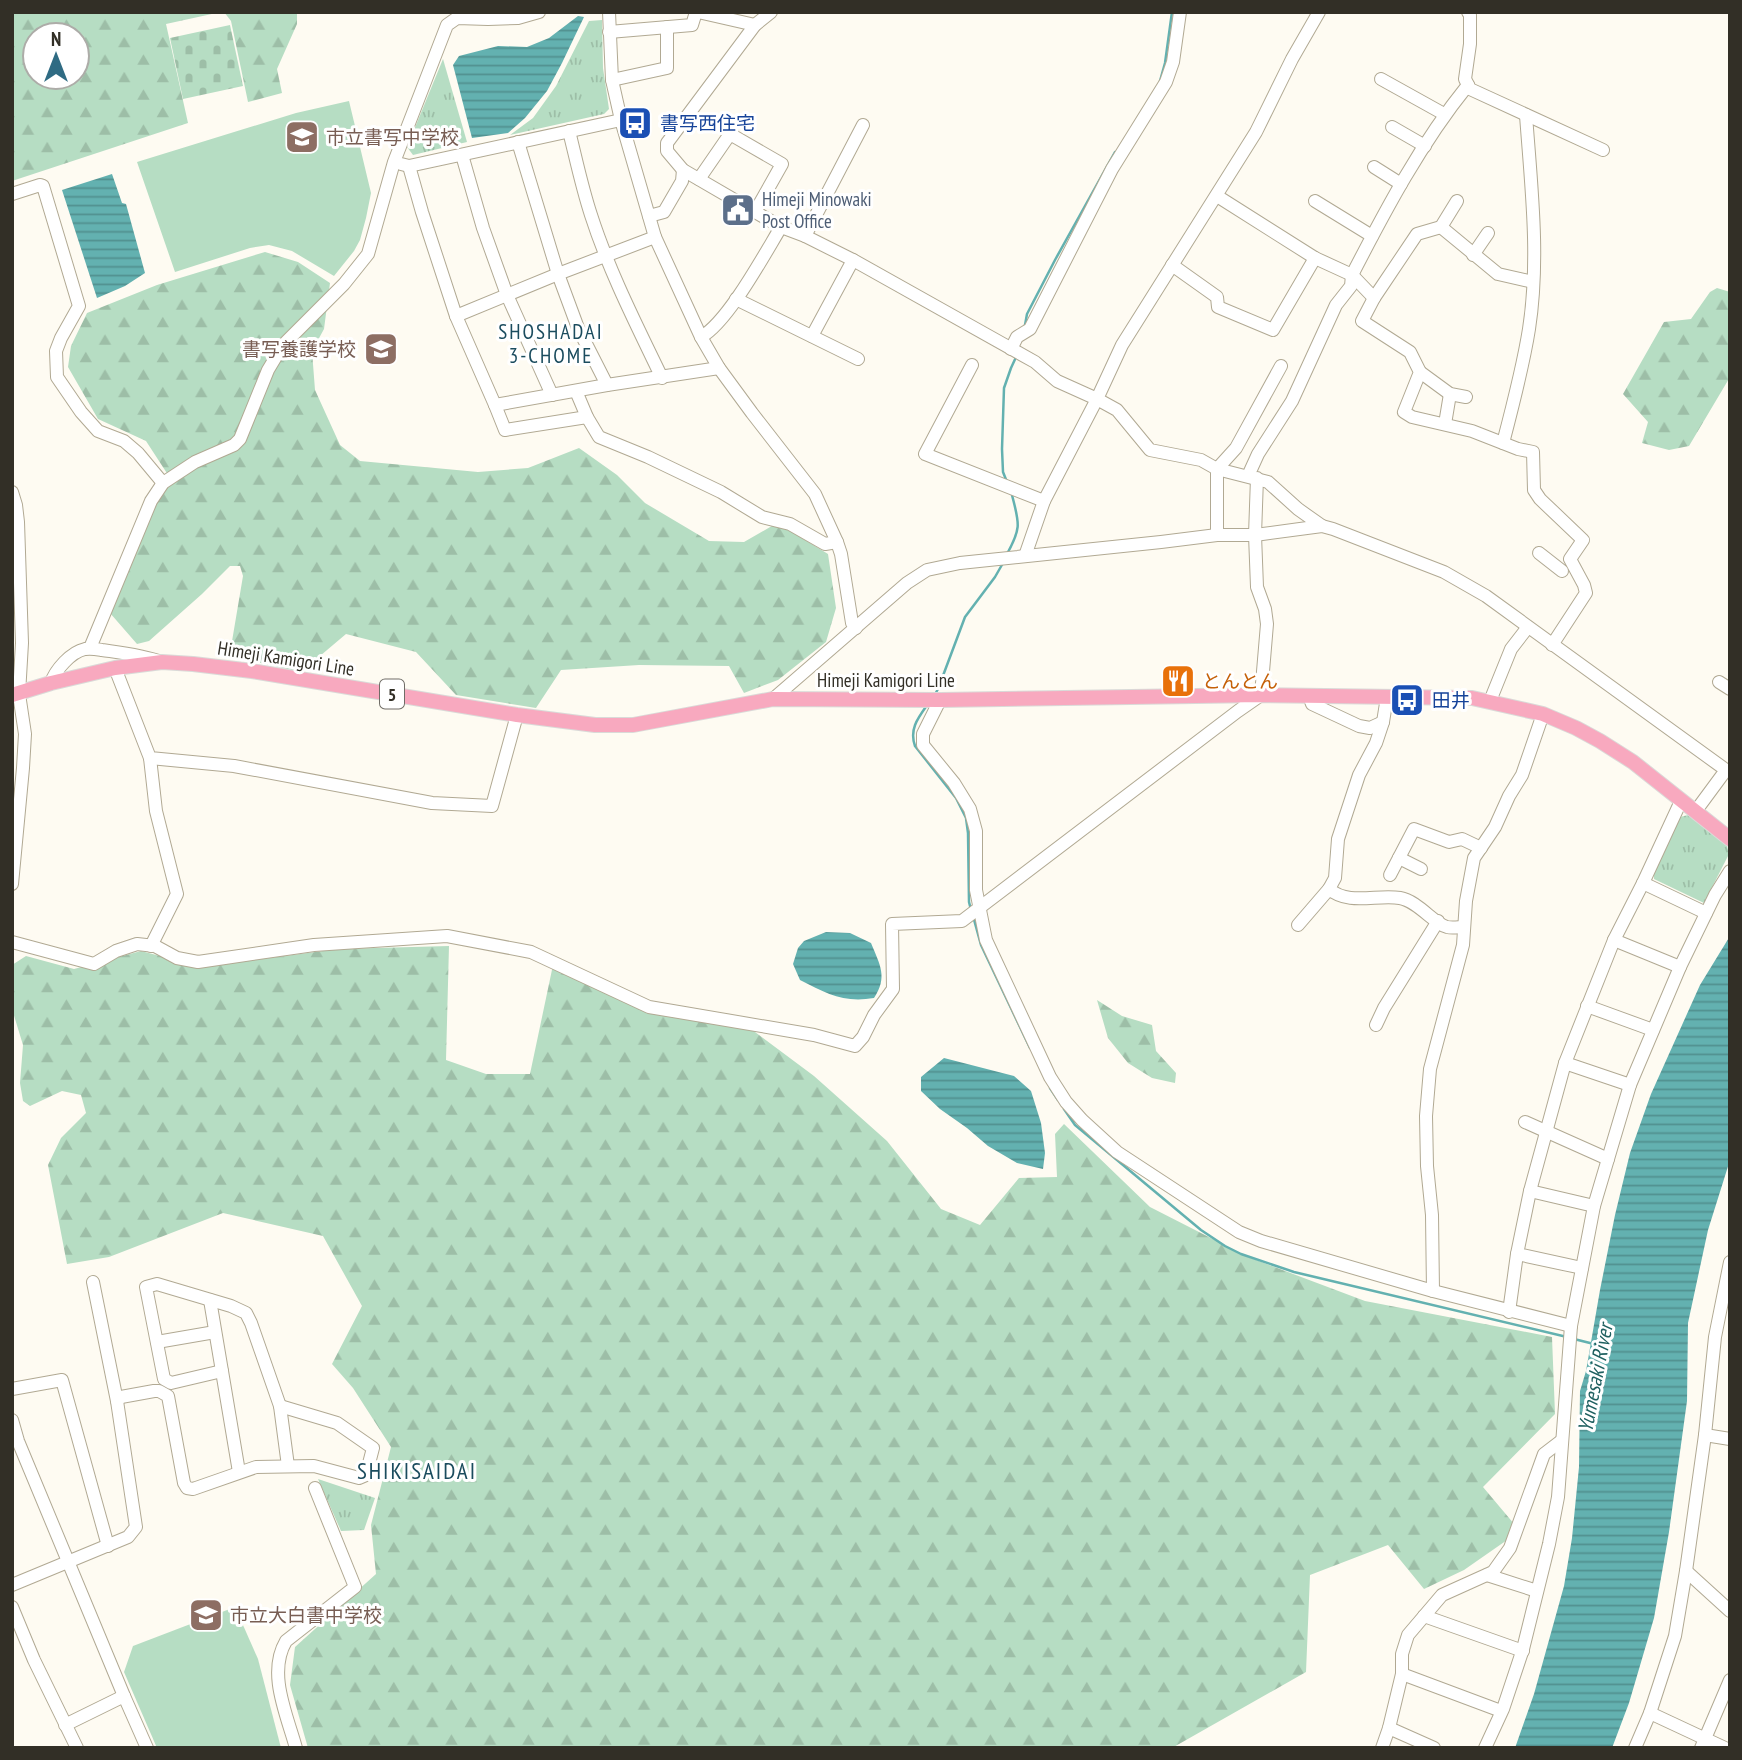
<svg xmlns="http://www.w3.org/2000/svg" width="1742" height="1760" viewBox="0 0 1742 1760" font-family="'PT Sans Narrow','Noto Sans JP',sans-serif">
  <defs>
    <pattern id="forest-firs" width="22" height="20" patternUnits="userSpaceOnUse" patternTransform="scale(1.75)"><rect width="22" height="20" fill="#b6ddc3"/><path d="M5 1l3.5 6h-7zM16 11l3.5 6h-7z" fill="#9dbea7"/></pattern>
    <pattern id="cemetery-stones" width="16" height="16" patternUnits="userSpaceOnUse" patternTransform="scale(1.75)"><rect width="16" height="16" fill="#b6ddc3"/><path d="M2 7V4a2 2 0 0 1 4 0v3zM10 15v-3a2 2 0 0 1 4 0v3z" fill="#9dbea7"/></pattern>
    <pattern id="park-tufts" width="24" height="20" patternUnits="userSpaceOnUse" patternTransform="scale(1.75)"><rect width="24" height="20" fill="#b6ddc3"/><path d="M3 7l-1-3M5 7V3M7 7l1-3M15 17l-1-3M17 17v-4M19 17l1-3" fill="none" stroke="#9dbea7"/></pattern>
    <pattern id="water-rules" width="6" height="5" patternUnits="userSpaceOnUse" patternTransform="scale(1.75)"><rect width="6" height="5" fill="#63b1b0"/><path d="M0 2.5h6" fill="none" stroke="#52908f"/></pattern>
  </defs>
  <rect width="100%" height="100%" fill="#fefbf2"/>
  <g fill="#b6ddc3">
    <path d="M349 101 371 193 366 218 360 240 354 251 334 276 292 251 269 245 250 248 175 272 137 162 296 113Z"/>
    <path d="M235 1607 258 1659 281 1748H157L124 1672 133 1646Z"/>
  </g>
  <g fill="url(#forest-firs)" fill-rule="evenodd">
    <path d="M12 12H221L166 24 188 123 12 181ZM77 35V77H35V35Z"/>
    <path d="M224 12H297V24L277 69 282 93 248 102 231 21Z"/>
    <path d="M265 252 298 262 330 283 324 329 312 351 315 390 340 445 360 461 478 472 528 468 579 448 617 475 645 503 709 541 744 542 777 523 828 554 836 608 826 642 778 680 744 693 729 666 639 665 561 670 536 708 456 695 416 652 346 634 301 672 234 657 229 659 243 576 240 566H230L202 594 149 641 137 644 110 613 158 499 172 481 146 441 98 419 68 367 71 346 87 313 157 285Z"/>
    <path d="M1717 288 1730 292V377L1689 446 1669 450 1642 443 1648 422 1623 394 1664 322 1691 319 1710 292Z"/>
    <path d="M449 946 446 1060 486 1074H530L553 965 657 1009 731 1014 814 1076 887 1141 941 1209 980 1225 1019 1178 1057 1177 1055 1134 1064 1124 1150 1207 1248 1257 1365 1301 1552 1337 1555 1414 1483 1487 1520 1531 1464 1570 1424 1589 1388 1545 1310 1575 1306 1672 1172 1748H308L290 1685 295 1647 376 1574 371 1525 391 1447 353 1388 332 1364 362 1306 323 1236 223 1213 109 1257 67 1264 48 1165 61 1138 86 1113 81 1095 62 1091 30 1106 23 1101 20 1083 23 1045 12 1009V965L26 956 74 969 141 951 202 967 338 949Z"/>
    <path d="M1097 1000 1122 1016 1152 1025 1156 1051 1176 1073 1175 1083 1152 1078 1128 1063 1108 1038Z"/>
  </g>
  <path fill="url(#cemetery-stones)" d="M230 25 243 86 183 99 170 38Z"/>
  <g fill="url(#park-tufts)">
    <path d="M602 20 603 68 609 109 604 114 510 135 533 118 556 86 589 21Z"/>
    <path d="M443 59 467 142 413 155 407 147Z"/>
    <path d="M1688 815 1727 846 1729 854 1704 903 1654 879V873L1680 817Z"/>
    <path d="M318 1479 375 1498 364 1530 341 1531Z"/>
  </g>
  <g fill="url(#water-rules)">
    <path d="M578 16 584 17 562 63 547 91 525 118 508 133 472 138 453 65 459 56 498 46 527 47 549 38Z"/>
    <path d="M112 174 122 203 126 204 145 273 125 286 97 298 62 190Z"/>
    <path d="M826 932 850 933 871 943C880 965 888 977 874 998 844 1003 827 994 800 980L793 964 798 948 804 941Z"/>
    <path d="M1730 936V1160L1708 1230 1688 1323 1687 1401 1669 1532 1654 1618 1629 1703 1612 1748H1515L1534 1694 1564 1586 1572 1538 1579 1467 1580 1391 1586 1371 1600 1290 1615 1215 1630 1153 1651 1094 1700 985Z"/>
    <path d="M944 1058 1014 1076 1031 1091 1041 1123 1045 1153 1043 1169 1017 1163 988 1146 967 1128 940 1109 921 1091V1077Z"/>
  </g>
  <g fill="none" stroke-linecap="round" stroke-linejoin="round">
    <g stroke="#63b1b0" stroke-width="2.5">
      <path d="M1160 81 1165 63 1172 12"/>
      <path d="M1025 325 1027 314 1055 260 1115 152"/>
      <path d="M1007 482 1003 472 1002 449 1004 388 1011 368 1017 355"/>
      <path d="M1007 554C1022 527 1019 523 1012 495"/>
      <path d="M934 696 938 689 965 617 995 577 1003 563"/>
      <path d="M928 704C918 718 909 729 915 746L956 798 966 818 968 833 969 902 971 910"/>
      <path d="M973 916 981 945 1030 1048"/>
      <path d="M1050 1088 1058 1100"/>
      <path d="M1064 1109 1075 1125 1201 1230 1225 1246 1241 1254 1294 1272 1567 1337"/>
      <path d="M1574 1339 1594 1344"/>
    </g>
    <g stroke="#b1a993" stroke-width="14">
      <g id="minor">
        <path d="M609 12 612 80 621 120 655 237 701 337 719 368 752 413 815 494 837 542 841 554 852 623 856 628"/>
        <path d="M698 12 755 25"/>
        <path d="M771 12 755 25 667 143V151L683 170 781 227 805 236 853 260 1035 362 1057 381 1097 399 1117 410 1150 450 1201 460 1217 469 1268 482 1298 509 1322 526"/>
        <path d="M1468 12 1470 15V44L1465 79 1470 89 1603 150"/>
        <path d="M609 32 692 25 696 12"/>
        <path d="M1381 79 1444 114"/>
        <path d="M612 80 667 68V27"/>
        <path d="M1392 127 1425 146"/>
        <path d="M569 131C576 159 582 188 591 215 609 271 636 324 662 378"/>
        <path d="M518 142 558 274 578 328 607 385"/>
        <path d="M462 155 483 228 507 295 552 395"/>
        <path d="M401 164 409 166 621 120"/>
        <path d="M409 166 422 212 456 316 495 405 607 385 719 368"/>
        <path d="M1374 167 1401 184"/>
        <path d="M699 179 730 134 782 164 755 212"/>
        <path d="M12 194 40 185 43 186 79 306 61 338 56 351 57 377 81 412 98 431 124 441 138 453 163 483"/>
        <path d="M1217 196 1315 258 1352 275 1374 298"/>
        <path d="M1315 201 1372 236"/>
        <path d="M1457 201 1441 227 1417 234 1374 298 1362 321 1410 352 1420 372 1404 412 1412 417 1472 431 1518 449 1533 452 1534 490 1540 499 1583 540 1570 559 1584 585 1586 593 1552 645"/>
        <path d="M649 216 664 212 682 181 683 170"/>
        <path d="M1441 227 1498 274 1533 282"/>
        <path d="M805 236 863 125"/>
        <path d="M1473 255 1488 233"/>
        <path d="M1172 265 1217 297 1218 307 1273 330 1315 258"/>
        <path d="M736 299 858 359"/>
        <path d="M456 316 558 274 655 237"/>
        <path d="M812 336 853 260"/>
        <path d="M701 337C728 322 764 255 781 227"/>
        <path d="M1011 349 1017 337 1030 329 1112 169 1166 82 1173 62 1180 12"/>
        <path d="M972 365 925 454 1044 501"/>
        <path d="M1420 372 1450 394 1466 397"/>
        <path d="M576 391 587 417 599 437 648 457 721 492 762 517 790 524 825 544 837 542"/>
        <path d="M495 405 505 430 587 417"/>
        <path d="M1445 424 1450 394"/>
        <path d="M1503 443C1513 405 1523 367 1529 329 1540 258 1531 185 1526 115"/>
        <path d="M1248 476 1258 454 1292 401 1336 305 1351 286 1352 275C1386 209 1421 143 1468 85"/>
        <path d="M12 492 16 505 18 522 22 643 19 694 25 734 23 768 12 884"/>
        <path d="M1217 535V469L1236 448 1281 366"/>
        <path d="M1539 553 1562 571"/>
        <path d="M1025 556 1044 501 1097 399 1122 345 1256 132 1292 59 1319 12"/>
        <path d="M90 648 151 501 163 483 195 462 234 445 240 439 268 370 283 345 344 284 368 254 394 162 447 25 457 18 488 19 518 18 539 12"/>
        <path d="M115 668 150 758 234 766 432 803 492 806 517 715"/>
        <path d="M1719 682 1730 689"/>
        <path d="M51 683C55 670 71 652 85 649 91 648 96 649 102 650 123 653 142 655 162 662"/>
        <path d="M1309 696 1312 704 1359 726 1370 728 1383 722"/>
        <path d="M773 699 907 583 927 570 960 563 1161 542 1217 535H1255L1322 526 1333 529 1444 572 1486 596 1726 770 1695 812"/>
        <path d="M940 700 923 734V745L954 783 970 809 976 831V890L986 940 1050 1077 1066 1102 1082 1120 1117 1152 1239 1232 1261 1241 1433 1291 1571 1326"/>
        <path d="M1490 701 1511 649 1528 627"/>
        <path d="M150 758 156 811 177 894 151 946"/>
        <path d="M1399 858 1421 869"/>
        <path d="M1390 875 1414 829 1449 842 1462 839 1481 848"/>
        <path d="M1643 883 1706 913"/>
        <path d="M1329 889 1335 878 1338 839 1359 775 1376 743 1383 722 1387 697"/>
        <path d="M1298 925 1329 889C1349 906 1377 894 1400 898 1418 901 1434 924 1447 927 1452 928 1459 927 1464 927"/>
        <path d="M1614 940 1680 967"/>
        <path d="M12 942 94 964 116 951 137 944 155 946 177 958 198 962 314 945 447 936 531 952 649 1007 814 1035 855 1046 863 1037 874 1015 893 989 892 924 962 921 1238 711 1261 695 1267 624 1265 609 1257 587 1255 535 1257 478"/>
        <path d="M1587 1006 1653 1030"/>
        <path d="M1376 1025 1384 1008 1438 921"/>
        <path d="M1565 1063 1630 1085"/>
        <path d="M1525 1122 1608 1159"/>
        <path d="M1530 1191 1594 1206"/>
        <path d="M1517 1254 1582 1268"/>
        <path d="M1433 1291 1432 1215 1427 1166 1426 1116 1430 1069 1463 945 1466 901 1474 858 1495 827 1509 796 1522 775 1543 714"/>
        <path d="M210 1300 239 1472"/>
        <path d="M1509 1312 1517 1254 1530 1191 1565 1063 1614 940 1643 883 1681 801"/>
        <path d="M157 1342 215 1332"/>
        <path d="M222 1371 171 1383 164 1379 146 1287 157 1284 231 1306 246 1313 251 1323 280 1406 288 1466"/>
        <path d="M12 1389 62 1380 108 1546"/>
        <path d="M117 1401 121 1397 154 1391H159L168 1396 184 1483 187 1488 193 1489 256 1467 314 1466 359 1478 366 1475 373 1448 337 1423 280 1406"/>
        <path d="M12 1420 18 1441 124 1696 147 1748"/>
        <path d="M1705 1435 1730 1439"/>
        <path d="M1686 1571 1730 1611"/>
        <path d="M1487 1575 1537 1591"/>
        <path d="M12 1585 128 1537 136 1527 117 1401 93 1282"/>
        <path d="M12 1607 34 1660 77 1748"/>
        <path d="M1424 1616 1523 1651"/>
        <path d="M1402 1674 1501 1711"/>
        <path d="M1650 1713 1725 1748"/>
        <path d="M65 1725 124 1696"/>
        <path d="M1389 1728 1434 1748"/>
        <path d="M296 1748C287 1715 267 1673 286 1641L355 1587 315 1488"/>
        <path d="M1382 1748 1389 1728 1402 1674V1654L1408 1635 1442 1595 1493 1572 1510 1548 1544 1454 1561 1441"/>
        <path d="M1485 1748 1503 1709 1523 1649 1549 1544 1558 1497 1571 1326 1594 1206 1630 1085 1680 967 1715 895 1730 871"/>
        <path d="M1635 1748 1650 1713 1675 1636 1686 1571 1705 1435 1715 1337 1730 1262"/>
        <path d="M1701 1748 1730 1680"/>
      </g>
    </g>
    <g stroke="#dadad8" stroke-width="16">
      <path id="major" d="M12 695 51 683 115 668 162 662 193 664 252 671 517 715 595 725H633L773 699 940 700 1261 695 1472 698 1543 714 1576 728 1600 741 1633 762 1730 839"/>
    </g>
    <use href="#minor" stroke="#fff" stroke-width="12"/>
    <use href="#major" stroke="#f8a9bf" stroke-width="14"/>
  </g>
  <defs>
    <g id="bus-square" transform="scale(1.75)"><rect x="-9" y="-9" width="18" height="18" rx="4" fill="#1a4fb4" stroke="#fff"/><path d="M-5-6H5V4H4V6H2V4H-2V6H-4V4H-5ZM-3.5-4V0h7V-4ZM-3.5 1.2v1.5H-2V1.2ZM2 1.2v1.5H3.5V1.2Z" fill="#fff"/></g>
    <g id="school-square" transform="scale(1.75)"><rect x="-9" y="-9" width="18" height="18" rx="4" fill="#8d6e63" stroke="#fff"/><path d="M0-5L7-2L0 1L-7-2ZM-4 1L0 2.5L4 1V4Q0 6-4 4Z" fill="#fff"/></g>
    <g id="civic-square" transform="scale(1.75)"><rect x="-9" y="-9" width="18" height="18" rx="4" fill="#5c6f8a" stroke="#fff"/><path d="M-.6-6.5H3V-4.5H.6V-3L4-1V1h2V6H-6V1h2V-1L-.6-3ZM-1.2 2.5V6h2.4V2.5Z" fill="#fff"/></g>
    <g id="restaurant-square" transform="scale(1.75)"><rect x="-9" y="-9" width="18" height="18" rx="4" fill="#e8710a" stroke="#fff"/><path d="M-5-6h1v4h1v-4h1v4h1v-4h1v5L-1.5 .5V6h-2V.5L-5-1ZM5-6V6H3V1.5H1.5Q1.5-4 5-6Z" fill="#fff"/></g>
  </defs>
  <g fill-rule="evenodd">
    <use href="#bus-square" x="635" y="123"/>
    <use href="#school-square" x="302" y="137"/>
    <use href="#civic-square" x="738" y="210"/>
    <use href="#school-square" x="381" y="349"/>
    <use href="#restaurant-square" x="1178" y="681"/>
    <use href="#bus-square" x="1407" y="700"/>
    <use href="#school-square" x="206" y="1615"/>
  </g>
  <g text-anchor="middle" dominant-baseline="central" stroke-width="6" stroke-linejoin="round" paint-order="stroke">
    <rect fill="#fff" stroke="#706d67" stroke-width="2" x="380" y="679.5" width="24" height="29" rx="5"/>
    <g font-size="18" font-weight="bold" fill="#322f26">
      <text x="392" y="694">5</text>
    </g>
    <g font-size="19" fill="#164399" stroke="#fff" text-anchor="start">
      <text x="660" y="123">書写西住宅</text>
      <text x="1432" y="700">田井</text>
    </g>
    <g font-size="19" fill="#785e54" stroke="#fff" text-anchor="start">
      <text x="326" y="137">市立書写中学校</text>
      <text x="356" y="349" text-anchor="end">書写養護学校</text>
      <text x="230" y="1615">市立大白書中学校</text>
    </g>
    <g font-size="19" fill="#4e5e75" stroke="#fff" text-anchor="start">
      <text x="762" y="199">Himeji Minowaki<tspan x="762" dy="22">Post Office</tspan></text>
    </g>
    <g font-size="19" fill="#322f26" stroke="#fff">
      <text transform="translate(286 658) rotate(9)">Himeji Kamigori Line</text>
      <text x="886" y="680">Himeji Kamigori Line</text>
    </g>
    <g font-size="19" fill="#c56008" stroke="#fff" text-anchor="start">
      <text x="1202" y="681">とんとん</text>
    </g>
    <g font-size="21" letter-spacing="2" fill="#1b4c5e" stroke="#fff">
      <text x="551" y="331">SHOSHADAI<tspan x="551" dy="24">3-CHOME</tspan></text>
    </g>
    <g font-size="21" font-style="italic" fill="#1f6060" stroke="#fff">
      <text transform="translate(1595 1378) rotate(-79)">Yumesaki River</text>
    </g>
    <g font-size="23" letter-spacing="2" fill="#1b4c5e" stroke="#fff">
      <text x="417" y="1470">SHIKISAIDAI</text>
    </g>
  </g>
  <rect width="1742" height="1760" fill="none" stroke="#322f26" stroke-width="28"/>
  <g transform="translate(56 56)"><circle r="33" fill="#ffffff" stroke="#adaca8" stroke-width="2"/>
  <path d="M0-5L12 26L0 18L-12 26Z" fill="#2f6b83"/>
  <text y="-10" font-size="19" font-weight="bold" text-anchor="middle" fill="#322f26">N</text>
  </g>
</svg>
